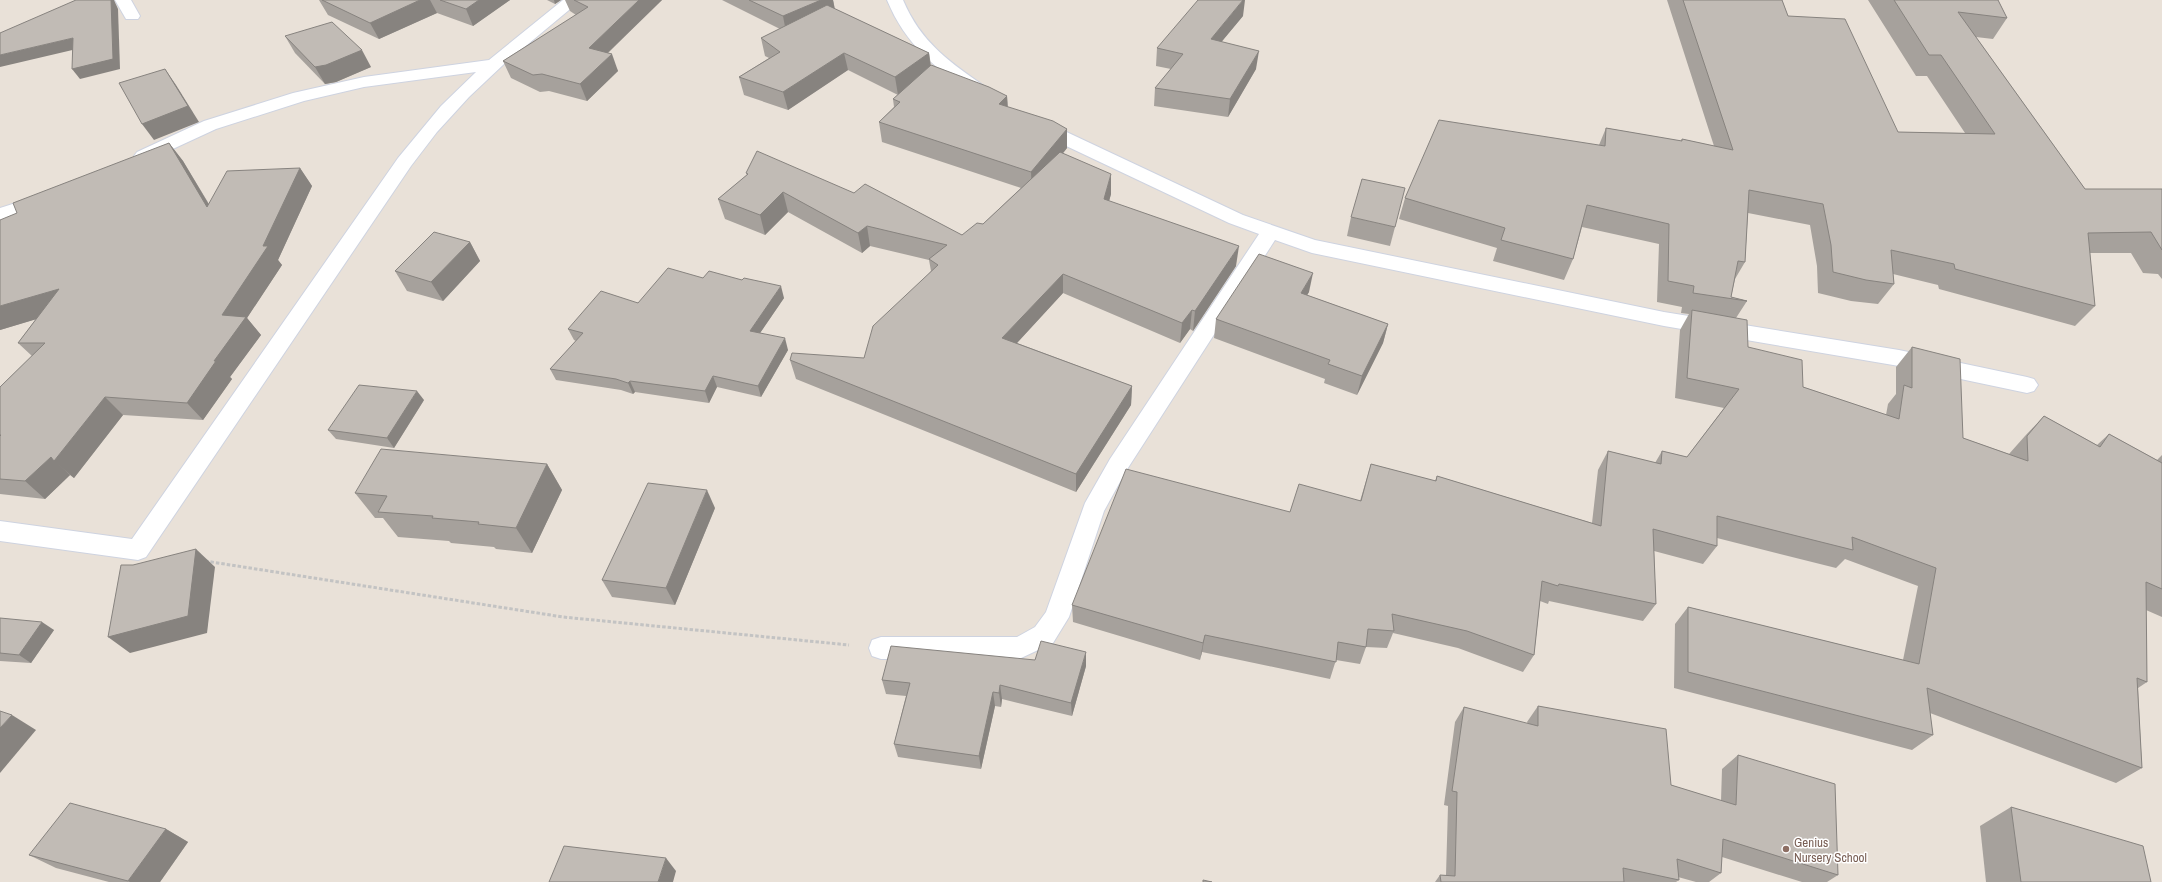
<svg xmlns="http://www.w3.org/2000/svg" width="2162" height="882" viewBox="0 0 2162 882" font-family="'Archivo Narrow',sans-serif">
  <rect width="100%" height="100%" fill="#e9e1d8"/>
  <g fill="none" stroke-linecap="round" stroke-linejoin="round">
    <g stroke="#ced3e0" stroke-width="2">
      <g id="minor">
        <path d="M115 0H131L140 16 138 19H126Z"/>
        <path d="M563 0H581L504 64 469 97 437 132 411 166 146 557 138 560 0 541V521L132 539 398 158 441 106 476 72 364 87 304 101 216 129 149 160 143 162 137 160 134 156 137 152 204 121 293 93 364 77 489 60Z"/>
        <path d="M887 0H903C921 43 951 63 987 88L989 92 987 96 981 97 975 96C936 68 906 46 887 0Z"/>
        <path d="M1041 120 1243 215 1315 240 1664 312 1899 350 2027 377 2034 379 2038 385 2034 391 2027 393 1899 366 1664 326 1312 253 1275 240 1126 471 1104 511 1069 617 1053 643 1019 659H881L872 656 869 648 872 640 881 637H1017L1035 627 1046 612 1085 503 1110 459 1259 234 1229 223 1062 144 1035 129 1032 125 1035 121Z"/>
        <path d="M44 194 51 196 53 200 51 204 0 221V208Z"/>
      </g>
    </g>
    <path stroke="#c3c3c3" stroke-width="3" stroke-dasharray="3.5 2" stroke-linecap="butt" d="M205 561 563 617 849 645"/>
    <use href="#minor" fill="#fff" fill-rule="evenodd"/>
  </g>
  <g fill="#a6a19c">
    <path d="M319 0H510L473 26 437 13 379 39 328 15Z"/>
    <path d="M547 0H561L555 4Z"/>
    <path d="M565 0H662L608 53 618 71 587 101 549 91 540 92 511 78 503 61 576 15 570 11Z"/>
    <path d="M722 0H833L835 9 929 53 931 65 1007 96 1008 107 1067 129V148L1063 153 1111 194 1109 201 1236 266 1193 331 1190 329 1180 343 1063 293 1017 343 1132 386 1131 405 1076 492 796 379 790 360 864 358 931 271 929 260 870 246 862 253 788 212 765 235 725 219 718 199 747 175 746 173 854 193 962 235 983 224 1021 188 882 142 879 122 894 107 893 99 898 95 848 70 788 110 744 95 739 77 769 58 765 56 761 38 780 29Z"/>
    <path d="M1667 0H1782L1788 16 1898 132 1965 133 1927 76H1916L1868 0H1998L2007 18 1993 39 1976 37 2085 189H2162V279L2158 274 2143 273 2131 253H2090L2095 306 2075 326 1939 289 1938 285 1893 274 1894 284 1878 304 1851 301 1818 293 1817 266 1810 225 1748 213 1745 262 1735 279 1731 297 1747 301 1736 318 1748 347 1803 387 1886 415 1888 404 1896 394V367L1912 347 1963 438 2009 454 2025 436 2044 416 2097 445 2109 434 2157 460 2162 455V617L2146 610 2147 682 2138 688 2142 768 2116 783 1930 713 1933 735 1912 750 1674 688 1675 624 1688 607 1903 660 1918 586 1845 559 1836 568 1717 538V546L1703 564 1654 551 1656 604 1643 621 1549 601 1548 604 1540 601 1534 655 1523 672 1458 648 1393 633 1387 648 1366 647 1360 664 1336 660 1330 679 1202 652 1200 660 1073 622 1072 605 1290 512 1360 501 1371 464 1435 481 1437 476 1592 523 1598 470 1608 451 1655 463 1662 451 1687 457 1724 408 1675 398 1680 330 1689 314 1681 313 1682 307 1657 302 1659 244 1582 227 1573 259 1564 280 1493 261 1497 248 1399 219 1405 198 1599 145 1606 128 1681 141 1682 139 1714 146Z"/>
    <path d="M1243 16 1221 42 1256 69 1228 117 1154 106 1155 88 1171 69 1156 66 1157 48Z"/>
    <path d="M285 36 371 67 336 82 325 84 295 53Z"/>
    <path d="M169 143 183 161 209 204 300 168 312 186 278 260 282 265 247 318 261 335 230 377 232 379 203 420 123 415 74 478 70 475 45 499 0 494V387L32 356 18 343 36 319 0 330 17 213Z"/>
    <path d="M1351 217 1395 227 1390 246 1347 236Z"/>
    <path d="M470 242 480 261 443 301 407 291 395 271Z"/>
    <path d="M703 278 784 298 760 333 788 350 761 397 717 387 709 403 635 392 633 394 621 390 556 380 550 369 576 341 574 340 568 329Z"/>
    <path d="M1309 292 1307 295 1388 324 1383 343 1357 395 1324 383 1325 379 1214 338 1216 319Z"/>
    <path d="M424 400 394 448 336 439 328 430Z"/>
    <path d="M547 464 562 490 532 553 496 549 494 547 451 543 449 541 398 537 383 518H375L355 493Z"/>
    <path d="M715 508 675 605 612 597 602 580Z"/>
    <path d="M0 618 54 630 31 663 0 661Z"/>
    <path d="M1086 666 1072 716 1002 699 1001 707 995 706 981 769 898 757 894 744 906 696 886 694 882 680Z"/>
    <path d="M1538 706 1671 785 1721 801 1722 769 1738 755 1838 875 1827 882H1802L1722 857 1721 873 1709 882H1696L1678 877 1679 880 1676 882H1435L1440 875H1446L1448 806 1444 805 1455 722 1464 707 1528 724 1527 722Z"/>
    <path d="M2011 807 2151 882H1986L1980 826Z"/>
    <path d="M166 829 188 842 160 882H109L56 868 29 855Z"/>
  </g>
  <g fill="#87837f">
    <path d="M111 0H114L118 9 120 69 80 79 72 69Z"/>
    <path d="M420 0H430L437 13 379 39 370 23Z"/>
    <path d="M479 0H510L473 26 466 9Z"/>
    <path d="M554 0H561L555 4Z"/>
    <path d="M639 0H662L595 65 589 48Z"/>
    <path d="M821 0H833L835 11 786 32 783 16Z"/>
    <path d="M1243 0H1245L1243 16 1209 57 1211 39Z"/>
    <path d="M73 38 81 48 0 67V55Z"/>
    <path d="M362 50 371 67 336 82 325 84 315 67Z"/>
    <path d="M1259 51 1256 69 1228 117 1230 99Z"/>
    <path d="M844 53 848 70 788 110 783 92Z"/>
    <path d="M929 53 931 71 898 95 895 77Z"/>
    <path d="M612 54 618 71 587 101 580 84Z"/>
    <path d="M165 69 176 85 199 122 154 140 142 124Z"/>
    <path d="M1007 96 1008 116 999 104Z"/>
    <path d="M1067 129V148L1032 192 1031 172Z"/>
    <path d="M169 143 183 161 221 225 207 207Z"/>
    <path d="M300 168 312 186 278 260 282 265 247 318 261 335 230 377 232 379 203 420 187 403 214 361 222 315 263 246Z"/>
    <path d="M1111 174V194L1104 219V199Z"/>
    <path d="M783 192 788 212 765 235 760 215Z"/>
    <path d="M867 226 870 246 862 253 858 233Z"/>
    <path d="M470 242 480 261 443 301 431 282Z"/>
    <path d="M1239 246 1236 266 1193 331 1195 311Z"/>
    <path d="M1313 273 1309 292 1297 312 1301 293Z"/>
    <path d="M1063 274V293L1004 357 1002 338Z"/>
    <path d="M781 286 784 298 754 342 750 331Z"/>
    <path d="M59 289 77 307 0 330V306Z"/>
    <path d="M1192 310 1190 329 1180 343 1182 323Z"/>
    <path d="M1388 324 1383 343 1357 395 1362 376Z"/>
    <path d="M785 338 788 350 761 397 758 386Z"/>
    <path d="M713 376 717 387 709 403 705 391Z"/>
    <path d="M630 381 635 392 633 394 628 383Z"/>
    <path d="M1132 386 1131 405 1076 492V474Z"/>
    <path d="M417 391 424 400 394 448 387 438Z"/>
    <path d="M105 397 123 415 74 478 54 461Z"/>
    <path d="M51 457 70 475 45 499 25 481Z"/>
    <path d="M547 464 562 490 532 553 516 528Z"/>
    <path d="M707 490 715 508 675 605 666 588Z"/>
    <path d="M196 549 215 567 207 633 130 653 108 637Z"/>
    <path d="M42 622 54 630 31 663 19 655Z"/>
    <path d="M1205 635 1202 652 1200 660 1203 643Z"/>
    <path d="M1086 652V666L1072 716 1071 703Z"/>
    <path d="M1000 685 1002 699 1001 707 999 693Z"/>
    <path d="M993 692 995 706 981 769 979 756Z"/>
    <path d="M12 715 36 730 0 773V728Z"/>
    <path d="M166 829 188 842 160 882H130L128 881Z"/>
    <path d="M666 858 676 871 673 882H658Z"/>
  </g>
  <g fill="#c1bbb5" stroke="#87837f">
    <path d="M76 0H111L113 59 72 69 73 38 0 55V33Z"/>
    <path d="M322 0H420L370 23Z"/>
    <path d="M440 0H479L466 9Z"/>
    <path d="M574 0H639L589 48 612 54 580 84 542 74 533 75 503 61 588 7Z"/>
    <path d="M749 0H821L783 16Z"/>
    <path d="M1198 0H1243L1211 39 1259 51 1230 99 1155 88 1183 54 1157 48Z"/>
    <path d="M1683 0H1782L1788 16 1845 19 1898 132 1995 134 1941 55H1929L1894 0H1998L2007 18 1958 12 2085 189H2162V250L2151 232 2088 233 2095 306 1955 269 1954 264 1891 250 1894 284 1866 280 1833 272 1831 245 1823 204 1749 190 1745 262 1738 261 1731 297 1747 301 1693 293 1694 286 1668 281 1669 224 1587 205 1573 259 1501 240 1505 228 1405 198 1439 120 1605 146 1606 128 1682 141V139L1733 150Z"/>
    <path d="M827 5 929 53 895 77 844 53 783 92 739 77 780 52 761 38Z"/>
    <path d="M332 22 362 50 326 65 315 67 285 36Z"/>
    <path d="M931 65 989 87 1007 96 999 104 1053 121 1067 129 1031 172 879 122 900 102 893 99Z"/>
    <path d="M165 69 188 106 142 124 119 83Z"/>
    <path d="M169 143 207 207 227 171 300 168 263 246H268L222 315 246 317 214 361H216L187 403 105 397 54 461 51 457 25 481 0 479V436L1 435H0V387L45 343H18L59 289 0 306V220L17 213 13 203Z"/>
    <path d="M757 151 854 193 865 184 962 235 977 223 983 224 1060 152 1111 174 1104 199 1239 246 1195 311 1192 310 1182 323 1063 274 1002 338 1132 386 1076 474 790 360 792 353 864 358 873 326 938 265 929 259 947 245 867 226 858 233 783 192 760 215 718 199 748 174 746 173Z"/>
    <path d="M1362 179 1405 188 1395 227 1351 217Z"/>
    <path d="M434 232 470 242 431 282 395 271Z"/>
    <path d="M1259 254 1313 273 1301 293 1388 324 1362 376 1328 364 1330 360 1216 319Z"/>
    <path d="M668 268 703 278 709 271 742 280 744 278 781 286 750 331 785 338 758 386 713 376 705 391 630 381 628 383 616 379 550 369 583 333 568 329 601 291 638 303Z"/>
    <path d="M1692 310 1747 320 1748 347 1802 360 1803 387 1899 419 1904 385 1912 388V347L1960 359 1963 438 2028 461 2027 436 2044 416 2100 447 2109 434 2162 463V589L2146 582 2147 682 2137 678 2142 768 1927 688 1933 735 1688 672V607L1919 664 1936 568 1852 537 1853 550 1717 516V546L1653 529 1656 604 1559 584 1558 586 1542 581 1534 655 1467 631 1392 614 1394 631 1368 629 1366 647 1338 642 1336 662 1205 635 1203 643 1072 605 1126 469 1290 512 1299 484 1361 501 1371 464 1436 481 1437 476 1601 526 1608 451 1661 464 1662 451 1687 457 1739 389 1687 378Z"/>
    <path d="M359 385 417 391 387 438 328 430Z"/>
    <path d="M381 449 547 464 516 528 478 524 479 522 432 518 433 516 378 512 387 496 355 493Z"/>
    <path d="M648 483 707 490 666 588 602 580Z"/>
    <path d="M196 549 188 616 108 637 121 565H133Z"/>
    <path d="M0 618 42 622 19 655 0 653Z"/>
    <path d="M1041 641 1086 652 1071 703 1000 685 999 693 993 692 979 756 894 744 910 683 882 680 891 646 1035 660Z"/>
    <path d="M1538 706 1666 729 1671 785 1736 805 1738 755 1835 784 1838 875 1723 839 1721 873 1677 859 1679 880 1623 868 1624 882H1441L1440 875 1455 876 1457 792 1452 791 1464 707 1538 726Z"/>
    <path d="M0 711 12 715 0 728Z"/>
    <path d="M70 803 166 829 128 881 29 855Z"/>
    <path d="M2011 807 2143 846 2151 882H2021Z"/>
    <path d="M564 846 666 858 658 882H549Z"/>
    <path d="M1203 880 1212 882H1203Z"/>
  </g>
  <circle fill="#8d6e63" stroke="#fff" stroke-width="1.5" cx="1786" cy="849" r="4"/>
  <g text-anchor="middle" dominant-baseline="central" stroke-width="3" stroke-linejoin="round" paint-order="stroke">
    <g font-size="13" fill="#785e54" stroke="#fff" text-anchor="start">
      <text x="1794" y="842">Genius<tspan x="1794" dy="15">Nursery School</tspan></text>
    </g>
  </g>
</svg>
